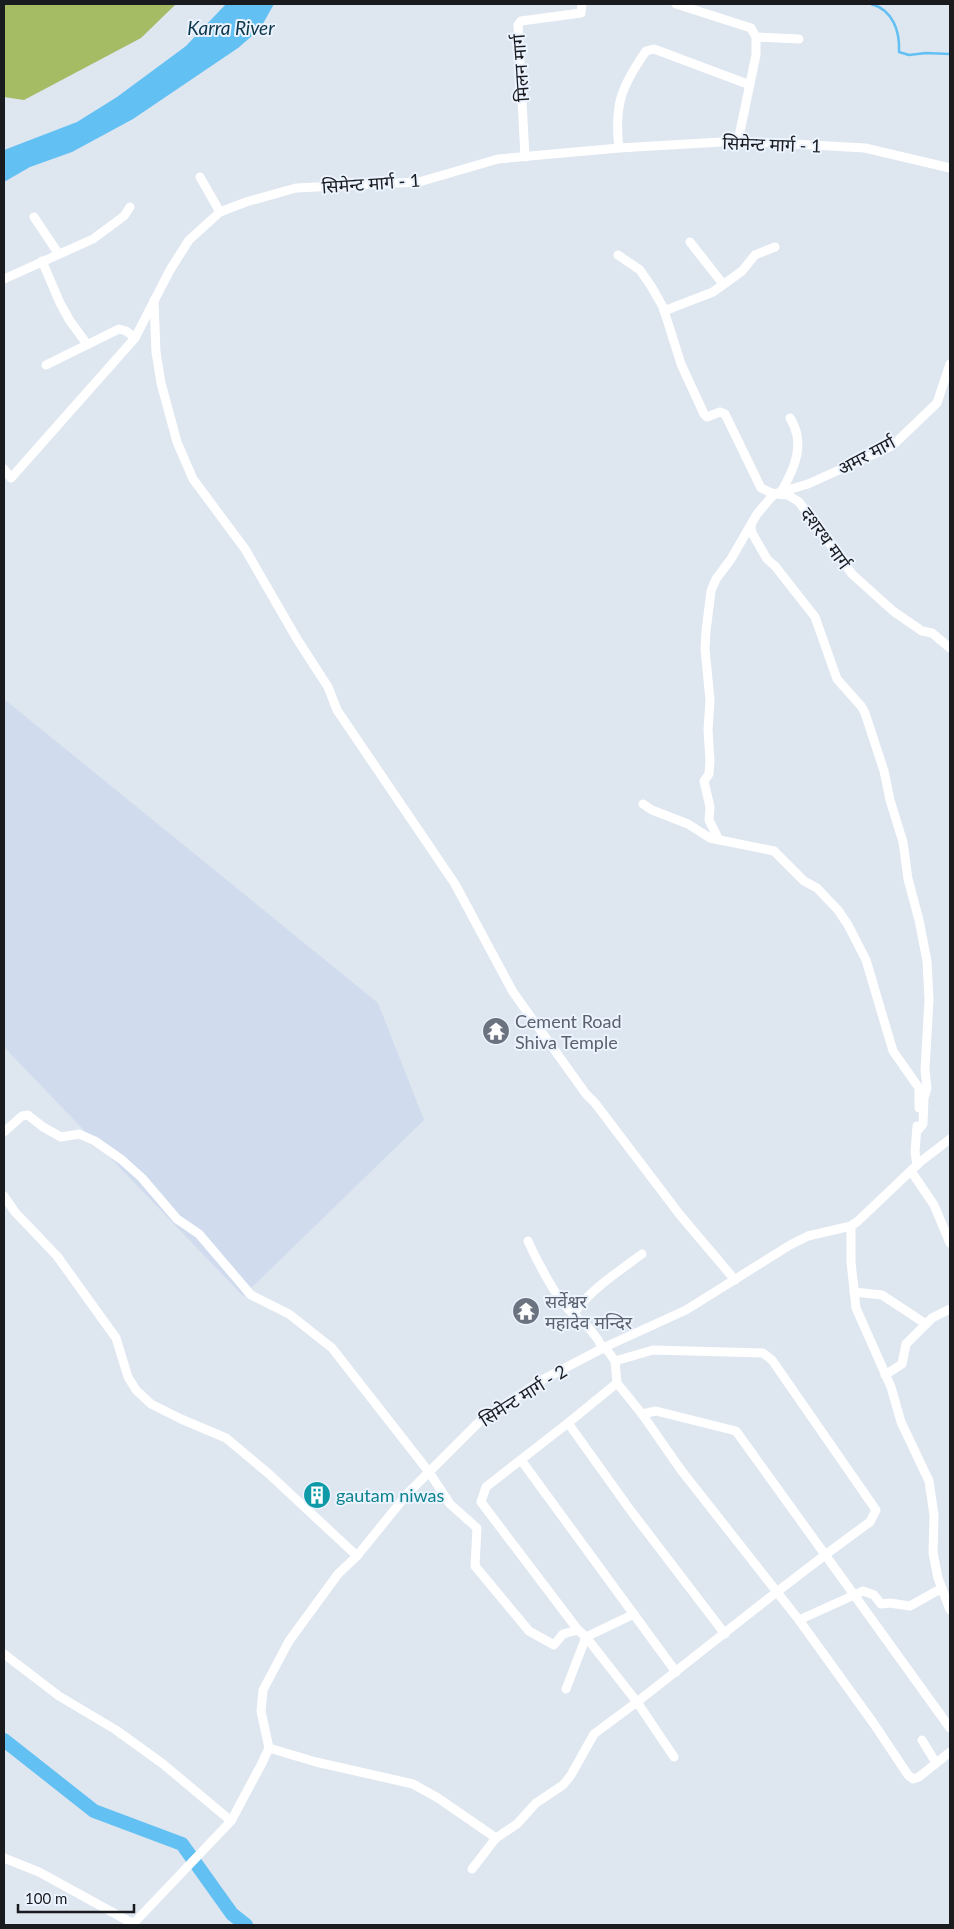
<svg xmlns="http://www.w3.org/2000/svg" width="954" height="1929" viewBox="0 0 954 1929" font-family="Lato,'Noto Sans Devanagari',sans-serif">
  <rect width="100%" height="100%" fill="#dee6f0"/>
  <path fill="#d0dced" d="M4 699 378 1003 424 1120 243 1296 4 1047Z"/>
  <path fill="#a5bb64" d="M4 4H176L141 38 24 100 4 97Z"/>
  <path fill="#62c0f3" d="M226 4H274L260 29 238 48 133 119 72 152 30 167 4 182V150L77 122 117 97 186 46Z"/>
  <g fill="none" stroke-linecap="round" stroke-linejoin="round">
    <path stroke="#62c0f3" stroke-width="2.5" d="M871 4C893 10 900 31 899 52L909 55 926 53 950 54"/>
    <path stroke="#62c0f3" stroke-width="14" d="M4 1740 94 1811 182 1844 232 1914 246 1925"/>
    <g stroke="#fff" stroke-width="9">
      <path d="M676 4 751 28 756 37V55L738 141"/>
      <path d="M756 37 799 39"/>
      <path d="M619 148C614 105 621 87 646 51L654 49 750 85"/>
      <path d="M525 157 518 25 521 21 581 13 582 4"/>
      <path d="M200 177 220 212"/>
      <path d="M34 217 58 253"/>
      <path d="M690 242 723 284"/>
      <path d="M618 255 640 270 651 286 663 307 681 364 704 414 707 417 720 412 725 414 761 488 774 494 788 495 799 502 852 574 893 611 922 631 932 633 950 648"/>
      <path d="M42 261 60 303 70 321 87 344"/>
      <path d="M4 279 93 239 124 216 130 207"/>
      <path d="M154 300 156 352 161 383 177 442 193 479 245 549 297 639 328 687 337 710 455 884 513 992 586 1094 595 1103 680 1215 735 1280"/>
      <path d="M664 311 713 292 742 271 755 255 775 247"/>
      <path d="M46 365 119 329 126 331 135 338"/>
      <path d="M4 469 11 478 135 338 170 270 189 240 220 212 246 202 296 188 419 182 498 159 619 148 738 141 865 148 950 168"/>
      <path d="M781 492C795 468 806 443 790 418"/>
      <path d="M751 526 752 533 767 559 776 567"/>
      <path d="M775 566 815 617 837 679 861 706 865 713 884 771 890 800 903 842 908 879 919 920 927 961 929 1000 925 1070 927 1088 924 1098 923 1124 917 1131"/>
      <path d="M643 804 652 810 688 824 710 838 774 851 804 881 817 888 838 910 848 925 866 960 893 1051 919 1088V1108"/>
      <path d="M719 840 709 820 710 807 704 781 709 774 710 761 708 730 710 700 705 649 706 631 711 591 716 579 731 559 757 514 774 494 808 484 892 446 937 403 950 364"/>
      <path d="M4 1132 22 1116 28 1115 43 1127 61 1137 79 1134 95 1141 122 1160 142 1178 177 1219 199 1234 251 1295 289 1314 332 1348 429 1472 450 1504 477 1528 475 1566 529 1631 554 1645 563 1634 578 1630"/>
      <path d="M917 1165 915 1152 917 1126"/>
      <path d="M911 1171 934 1205 950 1243"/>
      <path d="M4 1196 15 1212 57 1256 116 1338 128 1377 136 1390 151 1404 181 1419 226 1438 269 1474 357 1556"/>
      <path d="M851 1226V1262L856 1308 891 1387 901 1422 929 1481 934 1515 933 1553 938 1578 950 1610"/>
      <path d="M528 1241C536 1259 551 1287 562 1302 577 1321 592 1325 603 1349"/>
      <path d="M854 1292 882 1295 926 1324"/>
      <path d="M574 1313C591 1289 618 1272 642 1254"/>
      <path d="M605 1347 615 1361 617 1383 642 1414 681 1470 799 1620 874 1724 908 1775 913 1779 919 1777 950 1752"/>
      <path d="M615 1361 653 1350 763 1353 772 1360 876 1510 870 1522C790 1579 714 1642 637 1702L586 1637 578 1630 481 1502 486 1487 568 1423 631 1511 725 1634"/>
      <path d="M885 1375 902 1364 906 1344 932 1318 950 1309"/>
      <path d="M642 1414 656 1411 736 1431 950 1728"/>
      <path d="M568 1423 617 1383"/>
      <path d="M521 1460 676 1672"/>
      <path d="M799 1620 863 1591 874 1595 881 1604 890 1603 910 1606 942 1588"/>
      <path d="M4 1654 59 1696 116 1730 163 1764 231 1821"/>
      <path d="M566 1689 586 1637 634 1614"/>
      <path d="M922 1740 936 1763"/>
      <path d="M269 1748 316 1762 413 1784 438 1798 496 1838"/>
      <path d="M4 1858 39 1872 132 1923"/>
      <path d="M472 1869 496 1838 517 1824 536 1803 563 1785 571 1775 594 1734 637 1702 674 1757"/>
      <path d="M132 1925 231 1821 261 1765 269 1748 261 1711 263 1690 289 1641 338 1574 357 1556 408 1493 480 1421 542 1380 605 1347 686 1310 790 1245 808 1236 851 1226 858 1221 920 1162 950 1139"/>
    </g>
  </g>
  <defs>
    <g id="temple-disc" transform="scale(1.4375)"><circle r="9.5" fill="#6b7280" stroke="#ebf3fe"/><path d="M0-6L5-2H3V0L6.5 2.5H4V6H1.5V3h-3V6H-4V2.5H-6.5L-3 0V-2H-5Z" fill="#fff"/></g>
    <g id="building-disc" transform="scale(1.4375)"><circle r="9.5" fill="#0f9aa8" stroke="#ebf3fe"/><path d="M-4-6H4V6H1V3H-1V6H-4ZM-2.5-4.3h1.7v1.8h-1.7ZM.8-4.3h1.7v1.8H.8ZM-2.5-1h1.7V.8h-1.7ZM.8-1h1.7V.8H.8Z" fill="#fff"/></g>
  </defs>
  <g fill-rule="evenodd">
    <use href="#temple-disc" x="496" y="1031"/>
    <use href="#temple-disc" x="526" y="1311"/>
    <use href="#building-disc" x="317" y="1495"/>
  </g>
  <g text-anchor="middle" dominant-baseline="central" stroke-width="4" stroke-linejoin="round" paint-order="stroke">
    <g font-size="18" fill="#191b1f" stroke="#ebf3fe">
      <text transform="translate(520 68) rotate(-94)">मिलन मार्ग</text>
      <text transform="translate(772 144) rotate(2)">सिमेन्ट मार्ग - 1</text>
      <text transform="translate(371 183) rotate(-4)">सिमेन्ट मार्ग - 1</text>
      <text transform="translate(866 455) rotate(-28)">अमर मार्ग</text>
      <text transform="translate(826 538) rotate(54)">दशरथ मार्ग</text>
      <text transform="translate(523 1395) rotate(-32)">सिमेन्ट मार्ग - 2</text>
    </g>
    <g font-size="18" fill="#5b616d" stroke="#ebf3fe" text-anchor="start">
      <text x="515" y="1021">Cement Road<tspan x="515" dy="21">Shiva Temple</tspan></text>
      <text x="545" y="1301">सर्वेश्वर<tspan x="545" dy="21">महादेव मन्दिर</tspan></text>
    </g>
    <g font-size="18" fill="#0d838f" stroke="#ebf3fe" text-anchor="start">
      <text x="336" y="1495">gautam niwas</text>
    </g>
    <g font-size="19" font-style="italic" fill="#0c364b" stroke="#ebf3fe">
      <text x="231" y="27">Karra River</text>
    </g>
  </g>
  <rect width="954" height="1929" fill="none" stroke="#191b1f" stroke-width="10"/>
  <path d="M18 1904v8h116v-8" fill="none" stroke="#191b1f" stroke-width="2.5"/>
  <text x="25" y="1904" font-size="15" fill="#191b1f" stroke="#ebf3fe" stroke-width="4" paint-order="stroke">100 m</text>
</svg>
